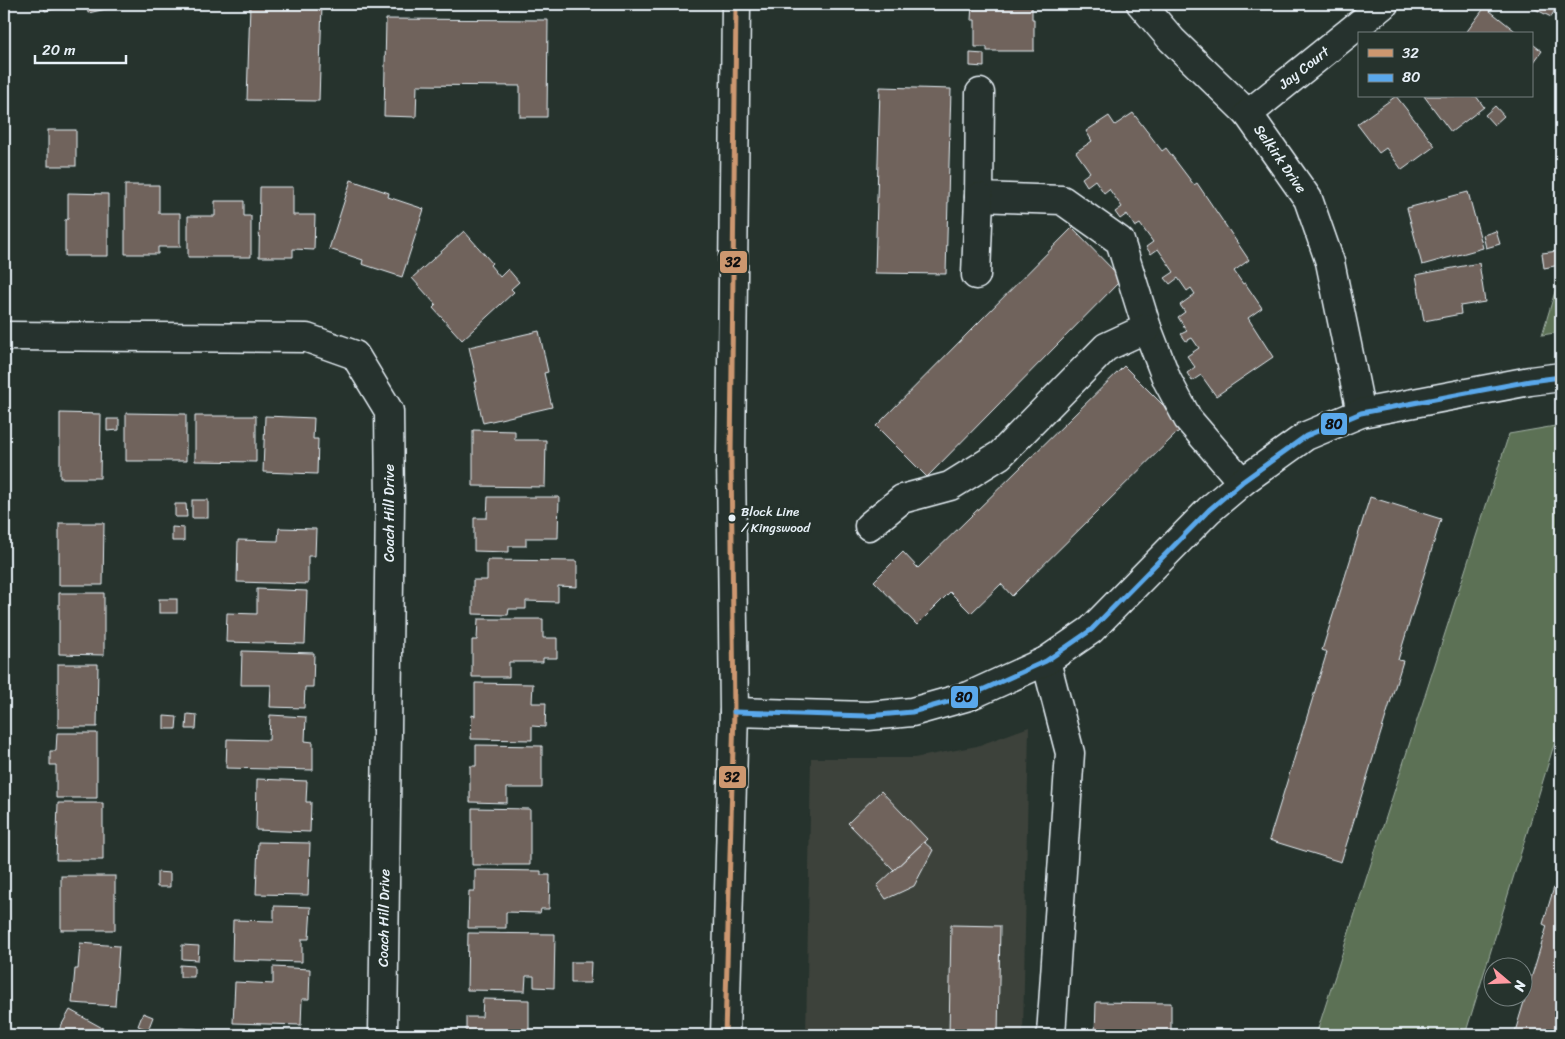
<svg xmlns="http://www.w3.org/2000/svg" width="1565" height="1039" viewBox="0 0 1565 1039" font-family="Sriracha,sans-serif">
  <rect width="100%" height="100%" fill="#26332d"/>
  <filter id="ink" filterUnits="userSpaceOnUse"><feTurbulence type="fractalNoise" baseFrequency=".02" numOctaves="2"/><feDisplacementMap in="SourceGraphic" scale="10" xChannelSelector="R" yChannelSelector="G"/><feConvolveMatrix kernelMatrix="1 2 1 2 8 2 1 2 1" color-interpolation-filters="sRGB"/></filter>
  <g filter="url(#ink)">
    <path fill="#3c423b" d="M1029 727 1023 1035H806L811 758H914L977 746Z"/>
    <g fill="#5c7154" stroke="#a2b1a6">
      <path d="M1561 272V332L1542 335Z"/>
      <path d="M1561 425V722L1465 1035H1316L1509 434Z"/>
    </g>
    <g fill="#70645b" stroke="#e8f1f8">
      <path d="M43 4H79L45 11Z"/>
      <path d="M87 4H119L120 6 88 13Z"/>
      <path d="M250 4H322L319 101 247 100Z"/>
      <path d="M972 4H1032V19H1034V51H987V47H975V20H971Z"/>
      <path d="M1525 4H1558L1551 17Z"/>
      <path d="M1485 7 1519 34H1465Z"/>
      <path d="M386 19 548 20 547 117H520V86L417 85 416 117 384 116Z"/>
      <path d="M1531 43 1542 51 1531 66Z"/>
      <path d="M970 53 984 54V67L970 66Z"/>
      <path d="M880 87 951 89 946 274 875 273Z"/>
      <path d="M1396 96 1435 146 1402 170 1386 148 1379 153 1357 124Z"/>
      <path d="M1424 96H1476L1484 107 1451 132Z"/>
      <path d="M1495 106 1504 116 1494 125 1485 115Z"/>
      <path d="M1133 113 1162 151 1166 148 1194 185 1197 183 1249 260 1234 271 1243 284 1245 283 1262 308 1248 318 1273 357 1216 396 1201 375 1192 381 1187 373 1195 367 1187 356 1199 348 1192 338 1186 341 1181 334 1187 331 1178 317 1185 312 1180 305 1195 294 1191 288 1187 291 1178 278 1170 284 1165 278 1174 272 1158 249 1151 254 1146 247 1153 242 1140 224 1135 227 1127 214 1120 219 1115 212 1122 207 1109 189 1104 193 1095 180 1087 186 1082 178 1090 172 1076 152 1092 141 1086 131 1109 116 1115 125Z"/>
      <rect x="48" y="130" width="28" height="36"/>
      <path d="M351 180 389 193 388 197 424 209 402 277 362 264 363 260 329 249Z"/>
      <path d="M125 185H159V213H180V247H158V254H125Z"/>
      <path d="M260 187H293V215H315L314 250 293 249V257H259Z"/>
      <path d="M1468 192 1483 248 1422 265 1407 208Z"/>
      <path d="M68 193 108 194V256H65V220L68 219Z"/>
      <path d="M215 201H244V216H251V257H188V216H215Z"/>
      <path d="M1072 228 1122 279 927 477 876 426Z"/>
      <path d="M464 231 492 263 490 265 500 277 508 269 519 282 511 289 514 292 462 340 433 308 436 305 412 278Z"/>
      <path d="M1496 231 1500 244 1486 248 1483 235Z"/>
      <path d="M1558 251 1560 265 1544 268 1542 253Z"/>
      <path d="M1479 263 1485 302 1460 306 1461 314 1424 321 1416 275Z"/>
      <path d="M539 331 548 372 544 373 552 407 483 423 474 382H477L469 347Z"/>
      <path d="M1124 366 1184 426 1012 596 1001 584 971 613 950 592 917 625 874 581 903 552 918 568Z"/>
      <path d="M60 413 101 414 100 478H60Z"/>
      <path d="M126 413 186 414V461H126Z"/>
      <path d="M195 416H256V462L195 461Z"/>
      <path d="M265 416 314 418 313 439H318L317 474 263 472Z"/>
      <path d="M107 419H119V430L107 431Z"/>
      <path d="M473 430 515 431V440H546L545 487 473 486Z"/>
      <path d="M488 497H559L558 538H526V546H509V552L474 551V518H487Z"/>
      <path d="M1370 497 1441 519 1398 660 1403 661 1341 862 1269 840 1327 652 1322 650Z"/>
      <rect x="192" y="500" width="16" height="18"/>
      <path d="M175 504H186L187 517H175Z"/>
      <path d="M59 523H104L103 585H59Z"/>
      <path d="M172 527 184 528V541H172Z"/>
      <path d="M279 528 316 529 315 556H308V584L237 582 238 540 278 541Z"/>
      <path d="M487 560 577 561V587L558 586V602L526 601V609H509L508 615 473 614V580H487Z"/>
      <path d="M257 589 307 591 305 644 226 642 227 613 257 614Z"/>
      <path d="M59 593H104V655L59 654Z"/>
      <rect x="159" y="599" width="18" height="14"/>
      <path d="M478 619H543V638H557V658H543V662H509V677H472V640H477Z"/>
      <path d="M242 651 314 653 313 687H305L304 708 270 707 271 685H241Z"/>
      <path d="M58 664H98L97 727H58Z"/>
      <path d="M475 683 533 684 532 703H546L545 727 532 726V740L471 739 472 715 475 716Z"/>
      <path d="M187 714 197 715 196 729H186Z"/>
      <path d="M270 715 306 717 305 741 313 742V770L226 768 227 739 269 740Z"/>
      <path d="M164 716 177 717 176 729H164Z"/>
      <path d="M57 733H97V798H56V765H50V751H56Z"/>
      <path d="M476 745 542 746V788H507V803L470 802V766H476Z"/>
      <path d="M257 779 307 781 306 802H311L310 832 256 830Z"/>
      <path d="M881 791 927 839 894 870 848 823Z"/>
      <path d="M58 803H103V860H56Z"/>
      <path d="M472 808 530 809V865H472Z"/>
      <path d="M258 842 310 843 308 895 256 894Z"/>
      <path d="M924 842 933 850 914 886 886 899 877 886Z"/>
      <path d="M1561 864V1035H1514L1547 926 1543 924Z"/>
      <path d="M475 870 541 871V875H550L549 909H541L540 913 506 912V928H468L469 891H475Z"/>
      <path d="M157 872 170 873V887H157Z"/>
      <rect x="61" y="876" width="54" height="54"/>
      <path d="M274 906 311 907 309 939H302V962L232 960 233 920 274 921Z"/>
      <path d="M951 925 1000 926 998 1035H949Z"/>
      <path d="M468 933 555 934 554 988 534 987V976H526L525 991 467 990Z"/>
      <path d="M80 943 119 946 115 1006 72 1003 75 969H78Z"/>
      <path d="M182 945 199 946 198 960 182 959Z"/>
      <path d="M571 962H591L590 983H571Z"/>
      <path d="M180 965 194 966V977H180Z"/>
      <path d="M273 967 310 969 309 999H302L301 1025 233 1023 235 982 273 984Z"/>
      <path d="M483 999 529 1000V1035H466V1017H482Z"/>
      <path d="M1096 1002 1171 1003V1035H1095Z"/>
      <path d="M70 1010 106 1030 103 1035H56Z"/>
      <path d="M143 1013 153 1017 148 1030 138 1026Z"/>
      <path d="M179 1028 197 1029V1035H179Z"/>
      <path d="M271 1031 311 1032V1035H271Z"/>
    </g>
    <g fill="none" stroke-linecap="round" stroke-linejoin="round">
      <g stroke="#e8f1f8" stroke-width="31">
        <g id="minor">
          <path d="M1141 4 1172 40 1248 114 1308 199 1330 262 1361 413"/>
          <path d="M980 93 979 197 1062 200 1120 241 1147 328 1167 380 1188 419 1242 482"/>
          <path d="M1248 114 1384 4"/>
          <path d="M976 275 979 197"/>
          <path d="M4 336 307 338 355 355 389 411 390 503 383 1035"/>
          <path d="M869 526 902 499 950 486 1000 455 1106 347 1147 328"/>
          <path d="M1046 661 1070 753 1051 1035"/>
          <path d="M734 712 868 716 912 712 969 696 1046 661 1091 630 1209 510 1242 482 1306 436 1361 413 1530 381 1561 377"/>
          <path d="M725 1035 734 712 731 457 736 4"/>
        </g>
      </g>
      <use href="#minor" stroke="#26332d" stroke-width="28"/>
      <g stroke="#26332d" stroke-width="9">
        <path id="bus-1" d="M725 1035 734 712 731 457 736 4"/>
      </g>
      <g stroke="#26332d" stroke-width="9">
        <path id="bus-2" d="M734 712 868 716 912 712 969 696 1046 661 1091 630 1209 510 1242 482 1306 436 1361 413 1530 381 1561 377"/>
      </g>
      <use href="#bus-1" stroke="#cd976f" stroke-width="5"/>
      <use href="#bus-2" stroke="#5aa8eb" stroke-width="5"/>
    </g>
  </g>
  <circle fill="#e8f1f8" stroke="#26332d" stroke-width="2" cx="732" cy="518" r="4.5"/>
  <g text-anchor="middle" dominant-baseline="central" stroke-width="5" stroke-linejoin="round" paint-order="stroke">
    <g font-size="13" fill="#e8f1f8" stroke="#26332d" text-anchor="start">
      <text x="741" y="511">Block Line<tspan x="741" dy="16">/ Kingswood</tspan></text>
    </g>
    <g font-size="14" fill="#e8f1f8" stroke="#26332d">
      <text transform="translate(1304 68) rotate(-38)">Jay Court</text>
      <text transform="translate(1280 159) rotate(55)">Selkirk Drive</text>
      <text transform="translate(389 513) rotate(-90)">Coach Hill Drive</text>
      <text transform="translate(384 918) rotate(-89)">Coach Hill Drive</text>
    </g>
  </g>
  <g stroke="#26332d" stroke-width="2">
    <rect x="719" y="250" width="29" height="24" rx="5" fill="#cd976f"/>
    <rect x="1320" y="412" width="28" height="24" rx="5" fill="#5aa8eb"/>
    <rect x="950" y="685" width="29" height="24" rx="5" fill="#5aa8eb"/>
    <rect x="718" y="765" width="29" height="24" rx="5" fill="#cd976f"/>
  </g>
  <g font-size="14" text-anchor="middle" font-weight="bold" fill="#111">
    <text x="733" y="267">32</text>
    <text x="1334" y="429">80</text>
    <text x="964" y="702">80</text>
    <text x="732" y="782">32</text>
  </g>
  <rect width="1565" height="1039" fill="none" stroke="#26332d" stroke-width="20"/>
  <rect x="10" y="10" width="1545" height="1019" fill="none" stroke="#e8f1f8" stroke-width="2" filter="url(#ink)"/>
  <rect x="1358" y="32" width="175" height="65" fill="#26332d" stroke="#747f7e"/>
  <rect x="1368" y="49" width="25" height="8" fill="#cd976f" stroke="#747f7e"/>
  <text x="1402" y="58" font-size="15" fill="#e8f1f8">32</text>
  <rect x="1368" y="74" width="25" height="8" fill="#5aa8eb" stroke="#747f7e"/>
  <text x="1402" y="82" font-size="15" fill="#e8f1f8">80</text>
  <g transform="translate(1508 982) rotate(109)"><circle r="24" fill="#26332d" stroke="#747f7e"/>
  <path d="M0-4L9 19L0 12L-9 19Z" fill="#ff9aa2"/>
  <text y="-8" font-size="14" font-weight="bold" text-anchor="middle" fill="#e8f1f8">N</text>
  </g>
  <path d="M35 55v8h91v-8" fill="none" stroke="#e8f1f8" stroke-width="2.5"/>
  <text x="42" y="55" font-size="15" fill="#e8f1f8" stroke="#26332d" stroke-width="4" paint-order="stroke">20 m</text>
</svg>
